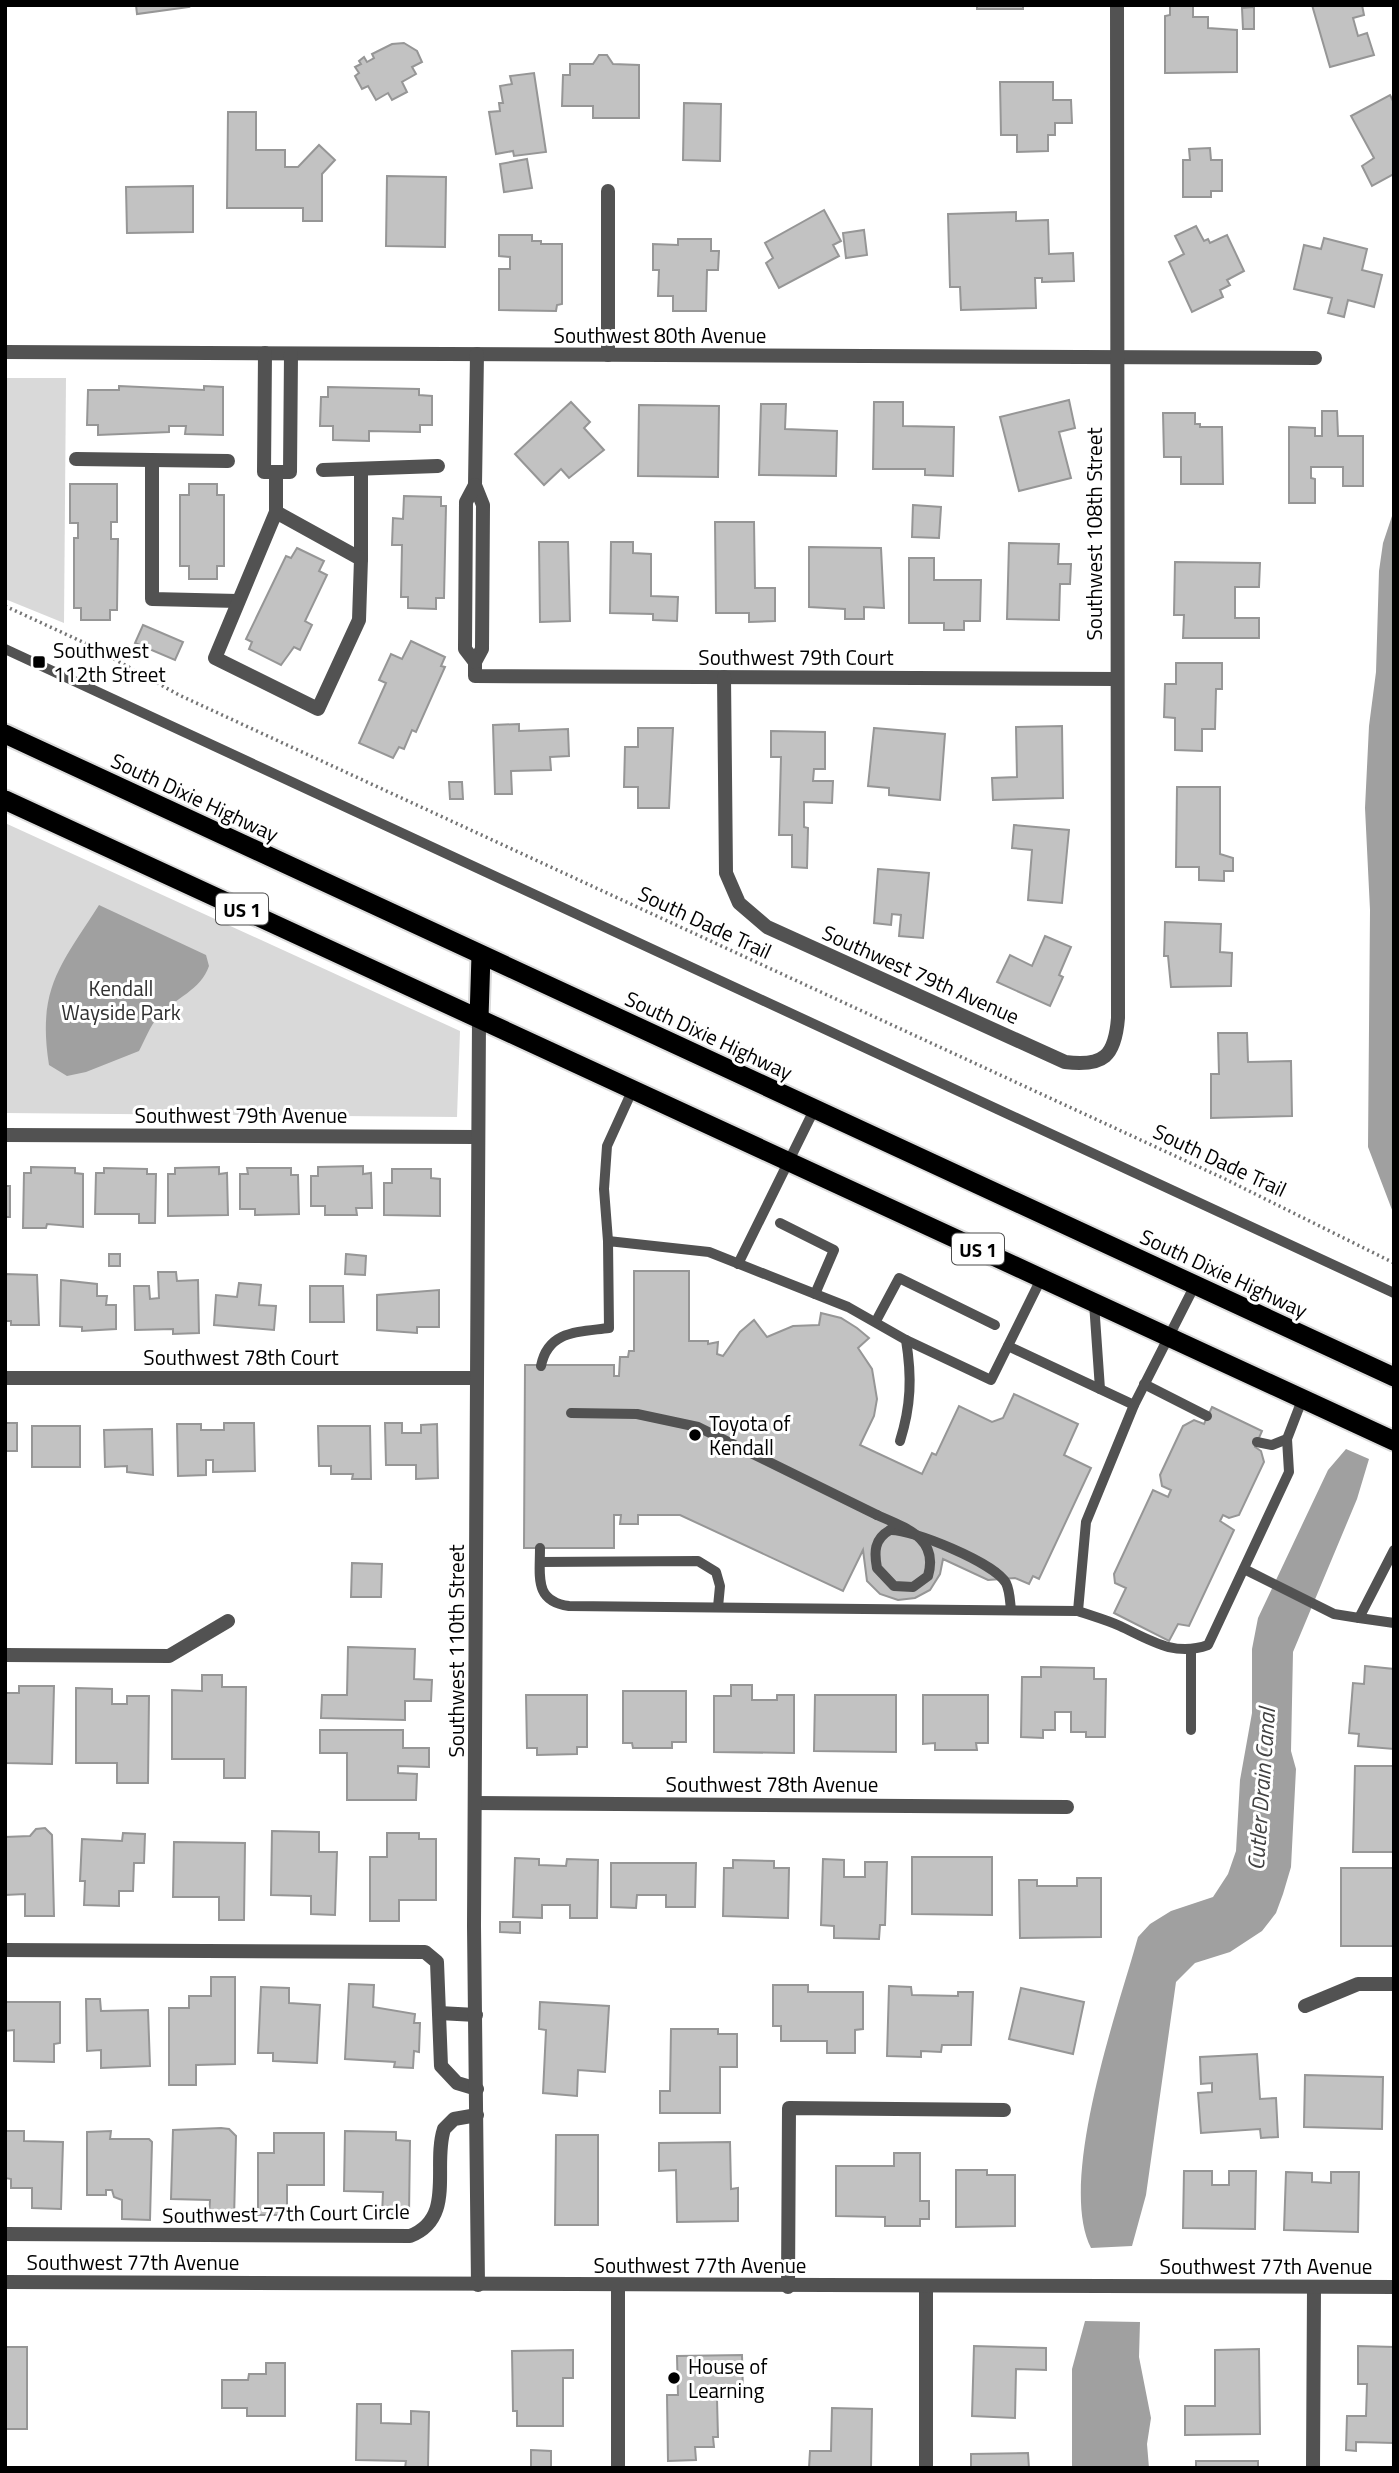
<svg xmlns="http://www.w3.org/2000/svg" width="1399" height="2473" viewBox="0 0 1399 2473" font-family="'Titillium Web',sans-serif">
  <rect width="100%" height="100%" fill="#fff"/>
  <g fill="#d9d9d9">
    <path d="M5 378H66L64 623 5 599Z"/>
    <path d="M5 823 460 1031 457 1117 5 1113Z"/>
  </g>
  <g fill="#a0a0a0">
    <path d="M1394 510V1215L1368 1147 1370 910 1365 808 1369 726 1376 672 1379 571 1383 543Z"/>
    <path d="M99 905 206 955 209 966C201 990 175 998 158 1017 150 1026 145 1040 139 1051L86 1072 67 1076 49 1065C37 989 60 966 99 905Z"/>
    <path d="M1346 1449 1369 1459 1357 1499 1293 1652 1291 1751 1296 1769 1291 1867 1283 1894 1276 1913 1262 1931 1230 1952 1195 1963 1176 1982 1146 2195 1132 2246 1091 2248C1058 2184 1114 2020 1134 1951L1138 1937 1150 1924 1171 1911 1213 1897 1228 1874 1236 1851 1240 1780 1252 1713V1649L1258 1618 1328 1470Z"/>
    <path d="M1085 2321 1140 2322 1139 2357 1151 2418 1147 2444 1149 2468H1072V2369Z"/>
  </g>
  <g fill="#c2c2c2" stroke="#969696" stroke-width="2">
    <path d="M136 5H188L189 7 137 14Z"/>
    <rect x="977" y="5" width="46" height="4"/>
    <path d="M1170 5H1193V17H1208V28L1237 30V72L1165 73V16L1170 15Z"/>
    <path d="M1312 5H1362L1364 15 1353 18 1358 36 1367 33 1374 55 1330 67Z"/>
    <path d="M1254 7V29H1243L1242 8Z"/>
    <path d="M404 43 417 51 422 62 412 67 416 74 402 82 407 92 392 100 388 93 376 100 368 86 362 89 355 76 359 73 355 67 361 64 359 61 364 57 367 62 374 58 372 54 392 44Z"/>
    <path d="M599 55H607L613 64 639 65V118H593V106H562L563 75H570V64H593Z"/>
    <path d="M534 73 546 152 514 156 513 151 496 154 489 112 500 111 499 103H503L500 86 512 84 510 76Z"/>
    <path d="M1000 82H1053V100H1071L1072 123H1055V135H1048V151L1017 152V135H1001Z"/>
    <path d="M1390 95 1394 103V174L1372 186 1362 166 1374 158 1351 116Z"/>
    <path d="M684 103 721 104 720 161 683 160Z"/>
    <path d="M228 112H256V150H285V167H298L319 145 335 160 322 174V221H303V208H227Z"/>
    <path d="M1210 148 1211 160H1222V191H1211V197H1183V160H1190L1189 149Z"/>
    <path d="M527 159 532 188 504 192 500 164Z"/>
    <path d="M387 176 446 177 445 247 386 246Z"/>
    <path d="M193 186V232L127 233 126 187Z"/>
    <path d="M824 210 841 241 833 245 839 256 779 288 766 263 773 258 765 243Z"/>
    <path d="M1016 212V221L1048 220 1049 254 1073 253 1074 281 1042 282V278H1035L1036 308 961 310 960 287H950L948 214Z"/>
    <path d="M1196 226 1204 241 1208 239 1210 243 1227 235 1244 271 1227 280 1230 285 1220 290 1223 297 1192 312 1169 262 1184 254 1175 236Z"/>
    <path d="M864 230 867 255 846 258 843 233Z"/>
    <path d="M499 235H532V241H541V244H562V304L557 305 556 311 499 310V269H510V257L499 256Z"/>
    <path d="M1324 238 1367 249 1362 270 1382 275 1374 307 1348 300 1344 317 1328 313 1332 298 1294 289 1304 245 1321 249Z"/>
    <path d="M678 239H711V251H719L718 270H707L706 311H673V296H658L659 270H653V244L678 245Z"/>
    <path d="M119 386 204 390V386L223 387V435L185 434 186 426H169V432L98 435V425H87L88 390H119Z"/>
    <path d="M328 387 419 389V395L432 396V425H420V432L369 431V441L333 440V426H320L321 397H328Z"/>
    <path d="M1069 400 1075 428 1059 432 1071 478 1019 491 1000 417Z"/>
    <path d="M571 402 590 422 584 428 604 450 569 478 561 469 544 485 515 454Z"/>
    <path d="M874 402H903V426L954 427 953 476 925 475V469H873Z"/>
    <path d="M761 404H786L785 429 837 431 836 476 759 475Z"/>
    <path d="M639 405 719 406 718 477 638 476Z"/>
    <path d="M1322 411H1337L1338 436H1363V486H1343V467H1311V478L1315 479V503H1289V427L1315 428V436H1322Z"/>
    <path d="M1163 413H1195V424H1200V427H1222L1223 484H1181V457H1164Z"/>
    <path d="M70 484H117V522H111V539H118L117 610H110V620H81V608H74V538H78V523H70Z"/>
    <path d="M189 484H217V495H224V566H217V579H189V566H180V495H189Z"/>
    <path d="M404 496 441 497V506H446L444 598H436V609L408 608V597H401L402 545H392L393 518 403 519Z"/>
    <path d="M913 505 941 507 939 538 912 537Z"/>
    <path d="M715 522H754L755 588H775V621L749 622V613H716Z"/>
    <path d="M539 542H568L570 621 540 622Z"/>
    <path d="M611 542H633V553L651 554V596L678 597 677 621 653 620V614L610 613Z"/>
    <path d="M1009 543 1059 544 1058 564H1071L1070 584H1060L1059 620 1007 619Z"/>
    <path d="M809 547 881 548 884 608 864 607V619H845V609L809 607Z"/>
    <path d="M297 548 324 561 319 571 327 575 305 621 312 625 300 650 294 647 281 665 249 649 252 642 246 639 286 556 291 558Z"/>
    <path d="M909 558H934V580H981L980 621H964V630H944V623H909Z"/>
    <path d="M1175 562 1260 563 1259 587H1235V618H1259V638H1183L1184 615H1174Z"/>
    <path d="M143 625 183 642 175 660 135 643Z"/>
    <path d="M411 641 445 657 441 666 445 667 416 732 412 730 404 749 399 747 393 758 359 743 386 683 379 680 391 654 402 659Z"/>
    <path d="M1176 663H1222V689H1216L1215 729H1202V751L1175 750V718L1164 717 1165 684H1176Z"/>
    <path d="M519 724V731L568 729 569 756 550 757 551 770 511 771 512 794H495L493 725Z"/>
    <path d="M1062 726 1063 798 993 800 992 778 1017 777 1016 727Z"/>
    <path d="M638 728H673L669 808H638V787H624L625 747H638Z"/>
    <path d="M874 728 945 734 940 800 889 795V788L868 786Z"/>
    <path d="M771 731 825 732V769H814L813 781H833L832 803 804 802V827L808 828 807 868 792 867V835H779L781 757H771Z"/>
    <path d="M449 782H462L463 799H450Z"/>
    <path d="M1177 787H1220V854L1233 858V871H1224V881L1199 880V867H1176Z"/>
    <path d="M1014 825 1069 830 1062 903 1028 900 1032 850 1012 848Z"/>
    <path d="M878 869 929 873 923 938 899 936 901 915 892 914 891 925 874 923Z"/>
    <path d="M1165 922 1221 924 1220 952 1232 953 1231 986 1171 987 1168 956H1164Z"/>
    <path d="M1045 936 1071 947 1059 975 1063 977 1050 1006 997 982 1010 955 1032 966Z"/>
    <path d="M1218 1033H1247L1248 1062 1291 1061 1292 1116 1211 1118V1074H1219Z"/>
    <path d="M363 1166V1174L371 1173 372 1208H356L357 1215H325V1206H311V1176H318V1167Z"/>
    <path d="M31 1167 75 1168V1173L83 1174V1227L47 1224 46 1228H23L24 1173H31Z"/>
    <path d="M219 1167V1174L227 1173 228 1215 168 1216V1174H175V1168Z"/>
    <path d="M104 1168 147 1169V1174H156L155 1223H139V1214H95L96 1173H104Z"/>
    <path d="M247 1168H291V1175H298L299 1214 255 1215V1209H240V1174H248Z"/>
    <path d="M392 1169H431V1178L440 1179V1216L384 1215V1183H392Z"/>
    <rect x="5" y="1186" width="5" height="31"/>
    <rect x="109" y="1254" width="11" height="12"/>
    <path d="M346 1254 366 1256 365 1275 345 1274Z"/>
    <path d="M634 1271H689V1341H708V1344L718 1342 717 1354 723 1356 740 1332 754 1320 767 1337 793 1326 819 1325 821 1313 841 1318 857 1328 869 1338 858 1348 872 1369 877 1399 874 1416 860 1445 922 1474 932 1453 936 1455 959 1406 992 1422 1003 1418 1014 1394 1078 1424 1064 1455 1091 1468 1039 1579 1033 1576 1029 1584 1015 1578 988 1580 943 1559 940 1574 930 1590 915 1598 898 1600 880 1594 867 1581 863 1550 843 1591 680 1515H638V1524H620L621 1515H614V1548H524L525 1365H614V1376H619L620 1357H628L629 1351H634Z"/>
    <path d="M158 1272H176L177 1281 198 1280 199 1333 173 1334V1329L135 1330 134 1286H149L150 1299 159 1298Z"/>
    <path d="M5 1274 37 1275 39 1325H11V1321H5Z"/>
    <path d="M61 1280 97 1284V1296H107L106 1305H116V1329L82 1331V1327L60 1326Z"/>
    <path d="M239 1283 261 1285 259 1305 276 1306 274 1330 214 1325 216 1295 237 1297Z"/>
    <path d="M310 1286H343L344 1322H310Z"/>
    <path d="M439 1290V1327H417V1333L377 1330V1295Z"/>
    <path d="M1212 1407 1262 1431 1255 1447 1261 1451 1264 1462 1239 1515 1229 1518 1223 1515 1220 1521 1234 1530 1189 1626 1178 1624 1169 1641 1114 1613 1126 1588 1115 1583 1114 1574 1153 1490 1168 1497 1171 1490 1162 1486 1160 1475 1183 1426 1194 1420 1204 1424Z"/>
    <rect x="5" y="1423" width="12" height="28"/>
    <path d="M224 1423H254L255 1471 213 1472V1460H206V1475L178 1476 177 1424H201V1430H224Z"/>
    <path d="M385 1423H402V1433H421V1425L437 1424 438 1478 416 1479V1465H386Z"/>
    <rect x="32" y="1426" width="48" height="41"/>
    <path d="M318 1426H370L371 1479H352L353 1474H331V1466H319Z"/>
    <path d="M152 1429 153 1475 127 1472V1466L105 1467 104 1430Z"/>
    <path d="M352 1563 382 1564 381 1597H351Z"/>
    <path d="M348 1647 415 1649 414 1679 432 1680 431 1701H405V1720L321 1718 322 1695H347Z"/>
    <path d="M1365 1666 1394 1669V1749L1358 1746 1359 1734 1349 1733 1353 1683 1364 1684Z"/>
    <path d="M1041 1667 1094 1668V1679H1106L1105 1737H1086V1732H1071V1712H1055V1730H1043V1738L1021 1737 1022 1677H1041Z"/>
    <path d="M202 1675H222V1687H246L245 1778H224V1759H172V1690L202 1691Z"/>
    <path d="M731 1685H752V1700H777V1695H794V1753L714 1752V1696H731Z"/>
    <path d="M19 1686H54L52 1764 5 1763V1693H19Z"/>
    <path d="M76 1688 112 1689V1704H127V1696H149L148 1783H117V1763H76Z"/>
    <path d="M623 1691H686V1742H672V1748H633L632 1743H623Z"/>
    <path d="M526 1695H587V1747H577V1754L537 1755V1748H527Z"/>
    <path d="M815 1695H896V1752L814 1751Z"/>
    <path d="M923 1695H988V1743H976L977 1750H935V1743L923 1744Z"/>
    <path d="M320 1730H403V1748H429V1767L398 1766V1773L417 1774 416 1800H347V1753H320Z"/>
    <path d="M1355 1766H1394V1852H1353Z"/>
    <path d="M45 1828 52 1835 54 1916H25V1894L5 1895V1837L30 1836 36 1829Z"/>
    <path d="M272 1831 319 1832V1852H337L335 1915 311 1914V1896L271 1895Z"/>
    <path d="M123 1833 145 1834 144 1863H134L133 1891H119V1906L84 1905 85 1881H80L82 1839 122 1841Z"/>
    <path d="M387 1833H419V1839H436V1900H399V1921H370V1857H387Z"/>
    <path d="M174 1842 245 1843 244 1920H219V1897H173Z"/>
    <path d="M912 1857H992V1915L912 1914Z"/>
    <path d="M515 1858 539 1859V1865L566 1866 567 1859 598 1860 597 1918H570V1905H542V1918L513 1917Z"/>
    <path d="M823 1859 844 1860V1877H865V1862H887L885 1925H880L879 1939 834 1938V1926L821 1925Z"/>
    <path d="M733 1860 774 1861V1868H789L788 1918 723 1916 724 1868H733Z"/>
    <path d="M611 1863H696L695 1907H666V1895H637L636 1908 611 1907Z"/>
    <rect x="1341" y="1868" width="53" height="78"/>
    <path d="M1077 1878H1101V1937L1020 1938 1019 1880H1037V1886H1077Z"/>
    <path d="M500 1922H520V1933L500 1932Z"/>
    <path d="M211 1977H235V2064L196 2065V2085H169V2008H189V1996H211Z"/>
    <path d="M349 1984 374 1985 373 2007 415 2014 414 2023H420L419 2052 414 2051 413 2068 394 2067 395 2062 345 2059Z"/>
    <path d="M773 1985H808V1992H863V2029L855 2030V2053H827V2041H781V2026H773Z"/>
    <path d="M889 1986 911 1987 912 1995 958 1996V1992H973L971 2045H942L941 2052 921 2051V2057L887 2056Z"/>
    <path d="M261 1987 289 1988V2003L320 2005 317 2063 273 2061V2053H258Z"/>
    <path d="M1021 1988 1084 2002 1073 2054 1009 2039Z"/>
    <path d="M86 1999H100L101 2011 148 2010 150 2066 101 2068V2050L87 2051Z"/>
    <path d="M5 2002H60V2043L54 2044V2062L14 2061V2030L5 2031Z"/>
    <path d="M540 2002 609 2006 605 2072 578 2070 577 2096 543 2093 546 2030 539 2029Z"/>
    <path d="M671 2029H718V2034H737V2067H720V2113H660V2091H670Z"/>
    <path d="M1257 2054 1260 2099 1276 2098 1278 2137 1261 2138 1260 2129 1201 2133 1198 2093 1212 2092V2083L1201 2084 1200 2057Z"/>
    <path d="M1305 2075 1383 2077 1382 2129 1304 2127Z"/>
    <path d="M221 2128 229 2129 236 2136 234 2220H209L210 2200 171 2199 173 2130Z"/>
    <path d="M5 2131H24V2141L63 2142 61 2209 32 2208V2188H11V2179L5 2178Z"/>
    <path d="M111 2131 110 2139H149L152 2142 150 2220 122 2219V2200L114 2197 112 2190H106V2195H87V2132Z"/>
    <path d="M345 2131 396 2132V2140L410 2141 409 2215H382L383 2192 344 2191Z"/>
    <path d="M274 2133H324V2185H287V2215H258V2153H274Z"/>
    <path d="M556 2135H598V2225H555Z"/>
    <path d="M730 2142 731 2189 738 2188V2221L677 2222 676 2170 659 2171V2143Z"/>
    <path d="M894 2153H920V2201H929V2219H920V2226H885V2217L836 2216V2166H894Z"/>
    <path d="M956 2170H987V2175H1015V2226L956 2227Z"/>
    <path d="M1184 2171H1212V2185H1229V2171H1256L1255 2229 1183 2228Z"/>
    <path d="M1286 2172 1312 2173V2182L1331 2183V2172H1359L1358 2232 1284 2230Z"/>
    <path d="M974 2346 1046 2348V2370L1016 2369 1015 2418 972 2416Z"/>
    <path d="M1358 2346 1394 2347V2443L1356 2442V2451L1346 2450 1347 2416H1366L1367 2384H1358Z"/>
    <rect x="5" y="2347" width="22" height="82"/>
    <path d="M1259 2349 1260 2434 1185 2435V2406H1215V2350Z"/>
    <path d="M573 2350V2378H563V2426H517V2411H513L512 2351Z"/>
    <path d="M742 2355 743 2393H735V2399H717L718 2437H713L714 2447H695L696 2460 668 2461 667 2395H678L677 2356Z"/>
    <path d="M266 2363H285V2416H247V2408H222V2380H248L249 2374H266Z"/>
    <path d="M357 2404H381V2423L411 2424V2411L429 2412 428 2468H405L406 2461 356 2460Z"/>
    <path d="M832 2408 872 2409 871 2468H809L810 2451H831Z"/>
    <path d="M531 2450 551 2451V2468H531Z"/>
    <path d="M1028 2453 1029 2468H971V2454Z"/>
    <rect x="1196" y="2461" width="62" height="7"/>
  </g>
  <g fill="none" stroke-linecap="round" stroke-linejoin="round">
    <g stroke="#dbdbdb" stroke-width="23">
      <g id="trunk">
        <path d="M5 734 1394 1377"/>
        <path d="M5 800 1394 1441"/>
        <path d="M479 1018 481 955"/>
      </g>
    </g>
    <path stroke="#747474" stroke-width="3.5" stroke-dasharray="2 3.5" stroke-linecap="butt" d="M5 606 87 644 179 695 1225 1179 1394 1263"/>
    <g stroke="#525252" stroke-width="10">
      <path d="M5 649 1394 1293"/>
      <path d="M780 1223 834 1250 815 1294"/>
      <path d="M608 1241 604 1189 607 1146 633 1089"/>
      <path d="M738 1264 814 1110"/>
      <path d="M1094 1303 1100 1389"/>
      <path d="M876 1321 899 1278 995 1325"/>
      <path d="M1008 1346 1134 1405"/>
      <path d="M541 1366C548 1330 579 1332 609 1328L608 1241 709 1252 848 1307 906 1340 991 1380 1041 1279"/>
      <path d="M1144 1384 1207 1416"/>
      <path d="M571 1413 637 1414 698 1427 877 1515"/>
      <path d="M900 1441C911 1406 912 1377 906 1340"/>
      <path d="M1257 1442 1272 1445 1287 1439"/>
      <path d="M890 1530C912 1529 995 1563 1006 1583 1010 1591 1010 1602 1011 1610"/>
      <path d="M540 1548C540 1577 534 1601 569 1606L1078 1611 1086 1522 1134 1405 1195 1285"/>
      <path d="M1394 1550 1359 1618 1394 1623"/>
      <path d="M540 1562 698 1561 716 1572 720 1586 718 1607"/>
      <path d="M1244 1569 1334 1614 1359 1618"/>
      <path d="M1078 1611C1092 1616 1107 1620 1120 1626 1150 1640 1174 1657 1208 1645L1289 1472 1287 1439 1302 1400"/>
      <path d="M1191 1730V1649"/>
    </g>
    <g stroke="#525252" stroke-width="14">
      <path d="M608 191V355"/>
      <path d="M5 352 1315 358"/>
      <path d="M265 353 264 472H290L291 354"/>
      <path d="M477 354 475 485 483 505 482 649 475 662V676L1116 679"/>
      <path d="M76 459 228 461"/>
      <path d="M152 461V599L238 601"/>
      <path d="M323 470 438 466"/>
      <path d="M361 470V559"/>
      <path d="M475 485 466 502 465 649 475 662"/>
      <path d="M276 512 361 559 359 620 318 709 215 658 276 512V472"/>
      <path d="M724 677 726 873 739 903 767 927 1065 1062C1104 1067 1115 1056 1118 1018L1117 5"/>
      <path d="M5 1135 476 1137"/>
      <path d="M5 1378H477"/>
      <path d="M5 1655 169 1656 228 1621"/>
      <path d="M476 1803 1067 1807"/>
      <path d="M5 1950 425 1952 437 1962 441 2066 457 2083 477 2089"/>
      <path d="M1305 2006 1358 1984H1394"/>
      <path d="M439 2013 476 2015"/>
      <path d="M5 2234 410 2236C456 2218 432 2166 444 2129L454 2119 477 2115"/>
      <path d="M478 2285 474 1926 479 1018"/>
      <path d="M788 2287 789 2108 1004 2110"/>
      <path d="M618 2468V2285"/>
      <path d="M926 2468V2287"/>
      <path d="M1313 2468 1314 2287"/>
    </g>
    <path stroke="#525252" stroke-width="14" d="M5 2282 1394 2287"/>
    <use href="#trunk" stroke="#000" stroke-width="19"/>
    <path stroke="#525252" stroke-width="10" d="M877 1515C906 1528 939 1538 928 1576L913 1587 894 1586 877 1568C874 1552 874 1539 890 1530"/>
  </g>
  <g fill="#000" stroke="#fff" stroke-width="2.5">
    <rect x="32" y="655" width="14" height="14" rx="3.5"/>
    <circle cx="695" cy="1435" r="7"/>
    <circle cx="674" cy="2378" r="7"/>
  </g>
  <g text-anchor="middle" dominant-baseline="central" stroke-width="6" stroke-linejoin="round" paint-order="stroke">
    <g fill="#fff" stroke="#4c4c4c" stroke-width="2">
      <rect x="216" y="893.5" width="52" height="31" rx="5"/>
      <rect x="952" y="1233.5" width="52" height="31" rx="5"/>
    </g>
    <g font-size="19" font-weight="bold" fill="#000">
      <text x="242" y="909">US 1</text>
      <text x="978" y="1249">US 1</text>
    </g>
    <g font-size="21" fill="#000" stroke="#fff">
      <text x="660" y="335">Southwest 80th Avenue</text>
      <text transform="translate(1094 534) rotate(-90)">Southwest 108th Street</text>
      <text x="796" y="657">Southwest 79th Court</text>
      <text transform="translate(195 797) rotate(25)">South Dixie Highway</text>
      <text transform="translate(705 922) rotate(25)">South Dade Trail</text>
      <text transform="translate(921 974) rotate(24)">Southwest 79th Avenue</text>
      <text transform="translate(709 1035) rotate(25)">South Dixie Highway</text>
      <text x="241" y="1115">Southwest 79th Avenue</text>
      <text transform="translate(1220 1160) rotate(25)">South Dade Trail</text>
      <text transform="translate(1224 1273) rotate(25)">South Dixie Highway</text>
      <text x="241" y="1357">Southwest 78th Court</text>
      <text transform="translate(456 1651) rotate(-90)">Southwest 110th Street</text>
      <text x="772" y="1784">Southwest 78th Avenue</text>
      <text transform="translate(286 2213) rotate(-1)">Southwest 77th Court Circle</text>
      <text x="133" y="2262">Southwest 77th Avenue</text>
      <text x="700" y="2265">Southwest 77th Avenue</text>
      <text x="1266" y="2266">Southwest 77th Avenue</text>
    </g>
    <g font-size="21" fill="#000" stroke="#fff" text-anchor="start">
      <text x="53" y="650">Southwest<tspan x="53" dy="24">112th Street</tspan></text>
      <text x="709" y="1423">Toyota of<tspan x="709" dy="24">Kendall</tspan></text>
      <text x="688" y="2366">House of<tspan x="688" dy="24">Learning</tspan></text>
    </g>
    <g font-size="21" fill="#303030" stroke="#fff">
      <text x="121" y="988">Kendall<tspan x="121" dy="24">Wayside Park</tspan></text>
    </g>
    <g font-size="23" font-style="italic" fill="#414141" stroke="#fff">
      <text transform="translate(1261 1789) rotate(-86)">Cutler Drain Canal</text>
    </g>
  </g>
  <rect width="1399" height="2473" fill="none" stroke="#000000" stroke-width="14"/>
</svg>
